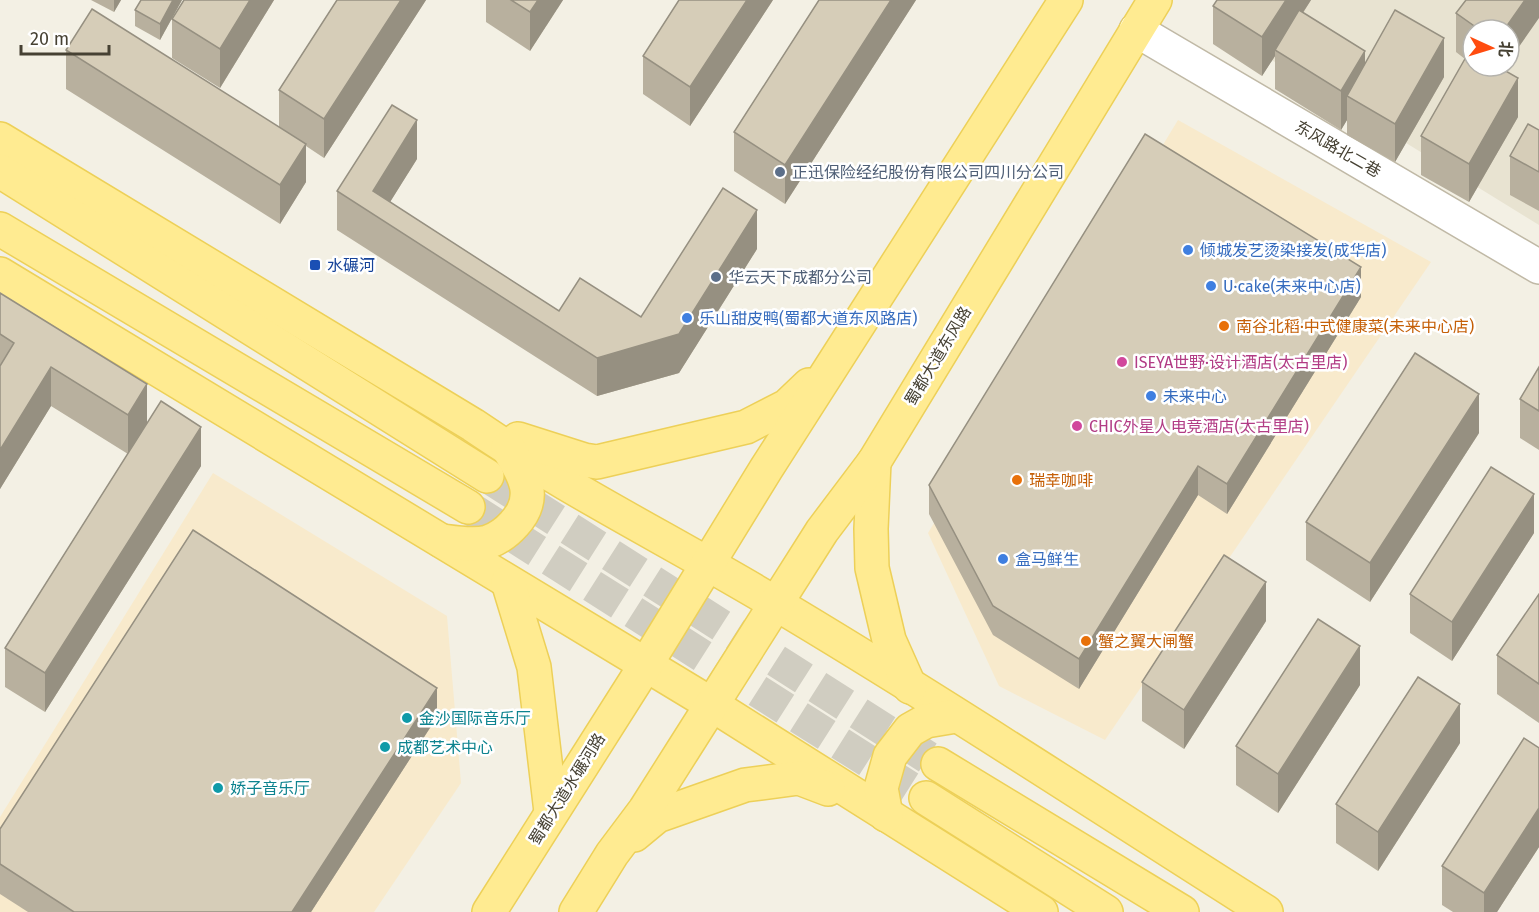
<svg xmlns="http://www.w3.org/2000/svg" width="1539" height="912" viewBox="0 0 1539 912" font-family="'Fira Sans','Noto Sans SC',sans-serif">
  <rect width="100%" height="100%" fill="#f3f0e4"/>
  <path fill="#e8e3d1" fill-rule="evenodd" d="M1241 0H1539V225L1223 30ZM1473 30H1509V66H1473Z"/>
  <g fill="#f8eacc">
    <path d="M1178 120 1431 262 1105 740 999 686 928 533Z"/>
    <path d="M213 473 447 616 461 783 374 912H0V817Z"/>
  </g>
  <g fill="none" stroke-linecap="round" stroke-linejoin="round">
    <g stroke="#d0cdc1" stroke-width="33" stroke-dasharray="33 16" stroke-linecap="butt">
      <path d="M487 476 938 764"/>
      <path d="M468 507 926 798"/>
    </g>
    <g stroke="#c0b9a6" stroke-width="36">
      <path id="minor" d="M1136 30 1539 267"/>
    </g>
    <g stroke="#edd058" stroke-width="36">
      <g id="primary">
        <path d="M0 139 473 425C570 491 675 543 775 603 941 702 1103 809 1266 912"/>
        <path d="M0 171 487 476"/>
        <path d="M0 229 468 507"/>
        <path d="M0 274 711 704 1041 912"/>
        <path d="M518 439 584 460 597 462 746 427 787 406 809 385"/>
        <path d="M874 462 871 529 872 568 889 640 910 687"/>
        <path d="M442 541C457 543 474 546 488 542 499 538 507 532 514 524 539 497 524 474 508 448"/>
        <path d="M508 582 534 667 551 812"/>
        <path d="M938 764 1182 912"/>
        <path d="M926 798 1106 912"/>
        <path d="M886 815 881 788 890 756 910 730 926 721 956 716"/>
        <path d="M634 835 657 816 745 785 799 778 828 789"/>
        <path d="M489 912 645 666 766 469 1066 0"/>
        <path d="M576 912 612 854 645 810 683 750 822 531 874 462 1155 0"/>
      </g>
    </g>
    <use href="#minor" stroke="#fff" stroke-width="33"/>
    <use href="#primary" stroke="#ffeb91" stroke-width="33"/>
  </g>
  <g fill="#b8b09e">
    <path d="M91 0H121L114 12Z"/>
    <path d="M182 0 160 40 135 26V10Z"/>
    <path d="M184 0H274L220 88 172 58V19Z"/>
    <path d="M337 0H426L324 158 306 146V182L280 224 66 89V50L279 127V90Z"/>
    <path d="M486 0H563L530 51 486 22Z"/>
    <path d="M773 0 690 126 643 94V56Z"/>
    <path d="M819 0H916L785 204 734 171V132Z"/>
    <path d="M1311 0 1303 13 1365 63 1444 77 1395 162 1347 135V120L1341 130 1275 89V56L1262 76 1213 44V6Z"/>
    <path d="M1456 13 1509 30H1473V66L1503 70 1518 117 1469 202 1421 175V136L1465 59 1456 52Z"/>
    <path d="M1539 130V211L1510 195V156Z"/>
    <path d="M417 159 390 202 559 311 641 317 757 249 679 373 597 396 337 230V191Z"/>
    <path d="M0 293 147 423 201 466 45 712 5 687V648L128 454 51 406 0 489Z"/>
    <path d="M1361 297 1227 514 1198 495 1079 689 993 635 929 514V485Z"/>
    <path d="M1539 367V450L1520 438V399Z"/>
    <path d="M1479 433 1370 602 1306 560V522Z"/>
    <path d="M1534 533 1452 661 1410 633V594Z"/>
    <path d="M1539 594V723L1497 694V655Z"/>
    <path d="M1266 621 1184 749 1142 721V682Z"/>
    <path d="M1360 685 1278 813 1236 785V746Z"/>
    <path d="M437 717 311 912H28L0 894V829Z"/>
    <path d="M1460 743 1378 871 1336 843V804Z"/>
    <path d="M1539 748V847L1497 912H1453L1442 905V866Z"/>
  </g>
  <g fill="#969081">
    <path d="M114 0H121L114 12Z"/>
    <path d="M173 0H182L160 40V24Z"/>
    <path d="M250 0H274L220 88V49Z"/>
    <path d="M401 0H426L324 158V119Z"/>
    <path d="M538 0H563L530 51V12Z"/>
    <path d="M747 0H773L690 126V87Z"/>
    <path d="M891 0H916L785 204V165Z"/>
    <path d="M1286 0H1311L1277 52 1275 50V56L1262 76V37Z"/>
    <path d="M1525 0H1539V18L1509 61V30H1504Z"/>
    <path d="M1444 38V77L1395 162V124Z"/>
    <path d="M1365 51V90L1347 96V120L1341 130V91Z"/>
    <path d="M1496 66H1506L1496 80Z"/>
    <path d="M1518 78V117L1469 202V164Z"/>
    <path d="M417 120V159L380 218 373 191Z"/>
    <path d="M306 144V182L280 224V185Z"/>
    <path d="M757 210V249L679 373 597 396V358Z"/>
    <path d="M1361 267V297L1227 514V484Z"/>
    <path d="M51 367V406L0 489V450Z"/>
    <path d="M147 384V423L128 454V415Z"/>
    <path d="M1479 394V433L1370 602V563Z"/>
    <path d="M201 427V466L45 712V673Z"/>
    <path d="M1198 466V495L1079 689V659Z"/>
    <path d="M1534 494V533L1452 661V622Z"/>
    <path d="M1266 582V621L1184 749V710Z"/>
    <path d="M1360 646V685L1278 813V774Z"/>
    <path d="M437 688V717L311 912H292Z"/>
    <path d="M1460 704V743L1378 871V832Z"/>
    <path d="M1539 808V847L1497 912H1484V893Z"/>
  </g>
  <g fill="#d6cdb8" stroke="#969081" stroke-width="1.5">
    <path d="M141 0H173L160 24 135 10Z"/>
    <path d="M184 0H250L220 49 172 19Z"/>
    <path d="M337 0H401L324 119 279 90Z"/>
    <path d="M511 0H538L530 12Z"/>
    <path d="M679 0H747L690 87 643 56Z"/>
    <path d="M819 0H891L785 165 734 132Z"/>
    <path d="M1217 0H1286L1262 37 1213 6Z"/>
    <path d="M1466 0H1525L1504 30H1480L1456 13Z"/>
    <path d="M92 9 306 144 280 185 66 50Z"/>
    <path d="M1299 10 1365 51 1341 91 1275 50Z"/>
    <path d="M1395 10 1444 38 1395 124 1347 96Z"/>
    <path d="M1470 50 1473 52V66H1497L1518 78 1469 164 1421 136Z"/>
    <path d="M392 105 417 120 373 191 559 311 580 278 641 317 723 188 757 210 679 334 597 358 337 191Z"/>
    <path d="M1528 124 1539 130V172L1510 156Z"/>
    <path d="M1145 134 1361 267 1227 484 1198 466 1079 659 993 606 929 485Z"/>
    <path d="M0 293 147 384 128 415 51 367 0 450V366L14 343 0 334Z"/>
    <path d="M1415 353 1479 394 1370 563 1306 522Z"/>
    <path d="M1539 367V411L1520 399Z"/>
    <path d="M161 401 201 427 45 673 5 648Z"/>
    <path d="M1491 467 1534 494 1452 622 1410 594Z"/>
    <path d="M193 530 437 688 292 912H74L0 864V829Z"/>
    <path d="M1224 555 1266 582 1184 710 1142 682Z"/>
    <path d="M1539 594V684L1497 655Z"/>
    <path d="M1318 619 1360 646 1278 774 1236 746Z"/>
    <path d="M1418 677 1460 704 1378 832 1336 804Z"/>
    <path d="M1524 738 1539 748V808L1484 893 1442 866Z"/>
  </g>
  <g fill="#5c6f8a" stroke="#fff" stroke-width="2">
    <circle cx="780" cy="172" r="6"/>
    <circle cx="716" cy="277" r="6"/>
  </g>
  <g fill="#3f7fe0" stroke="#fff" stroke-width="2">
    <circle cx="1188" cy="250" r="6"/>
    <circle cx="1211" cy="286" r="6"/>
    <circle cx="687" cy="318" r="6"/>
    <circle cx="1151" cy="396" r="6"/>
    <circle cx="1003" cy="559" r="6"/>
  </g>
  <rect fill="#1a4fb4" stroke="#fff" stroke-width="2" x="309" y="259" width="12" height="12" rx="3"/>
  <g fill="#e8710a" stroke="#fff" stroke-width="2">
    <circle cx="1224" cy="326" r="6"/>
    <circle cx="1017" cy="480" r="6"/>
    <circle cx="1086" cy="641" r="6"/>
  </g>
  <g fill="#d1479c" stroke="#fff" stroke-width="2">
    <circle cx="1122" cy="362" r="6"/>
    <circle cx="1077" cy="426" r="6"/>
  </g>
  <g fill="#0f9aa8" stroke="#fff" stroke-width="2">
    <circle cx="407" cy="718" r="6"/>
    <circle cx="385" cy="747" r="6"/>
    <circle cx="218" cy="788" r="6"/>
  </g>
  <g text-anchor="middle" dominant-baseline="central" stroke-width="5" stroke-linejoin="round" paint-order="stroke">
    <g font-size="16" fill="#464133" stroke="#fff">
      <text transform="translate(1338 149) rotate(30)">东风路北二巷</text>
      <text transform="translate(938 356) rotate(-59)">蜀都大道东风路</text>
      <text transform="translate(567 789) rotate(-58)">蜀都大道水碾河路</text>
    </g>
    <g font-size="16" fill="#4e5e75" stroke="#fff" text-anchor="start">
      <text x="792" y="172">正迅保险经纪股份有限公司四川分公司</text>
      <text x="728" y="277">华云天下成都分公司</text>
    </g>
    <g font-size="16" fill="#366cbe" stroke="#fff" text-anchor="start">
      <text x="1200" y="250">倾城发艺烫染接发(成华店)</text>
      <text x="1223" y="286">U·cake(未来中心店)</text>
      <text x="699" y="318">乐山甜皮鸭(蜀都大道东风路店)</text>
      <text x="1163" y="396">未来中心</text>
      <text x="1015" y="559">盒马鲜生</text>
    </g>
    <g font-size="16" fill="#164399" stroke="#fff" text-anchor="start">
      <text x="327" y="265">水碾河</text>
    </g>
    <g font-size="16" fill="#c56008" stroke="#fff" text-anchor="start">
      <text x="1236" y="326">南谷北稻·中式健康菜(未来中心店)</text>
      <text x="1029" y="480">瑞幸咖啡</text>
      <text x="1098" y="641">蟹之翼大闸蟹</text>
    </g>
    <g font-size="16" fill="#b23c85" stroke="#fff" text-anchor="start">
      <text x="1134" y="362">ISEYA世野·设计酒店(太古里店)</text>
      <text x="1089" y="426">CHIC外星人电竞酒店(太古里店)</text>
    </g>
    <g font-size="16" fill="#0d838f" stroke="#fff" text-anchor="start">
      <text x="419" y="718">金沙国际音乐厅</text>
      <text x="397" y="747">成都艺术中心</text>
      <text x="230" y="788">娇子音乐厅</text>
    </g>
  </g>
  <g transform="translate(1491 48) rotate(94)"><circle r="28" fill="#ffffff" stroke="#b5b3ad" stroke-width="1.5"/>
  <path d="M0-4.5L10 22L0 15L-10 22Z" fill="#ff4c0f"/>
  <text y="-9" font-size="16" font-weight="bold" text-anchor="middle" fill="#464133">北</text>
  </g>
  <path d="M21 45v9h88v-9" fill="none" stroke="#464133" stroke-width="3"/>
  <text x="30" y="45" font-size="18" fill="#464133" stroke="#ffffff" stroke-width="4.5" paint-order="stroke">20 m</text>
</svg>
